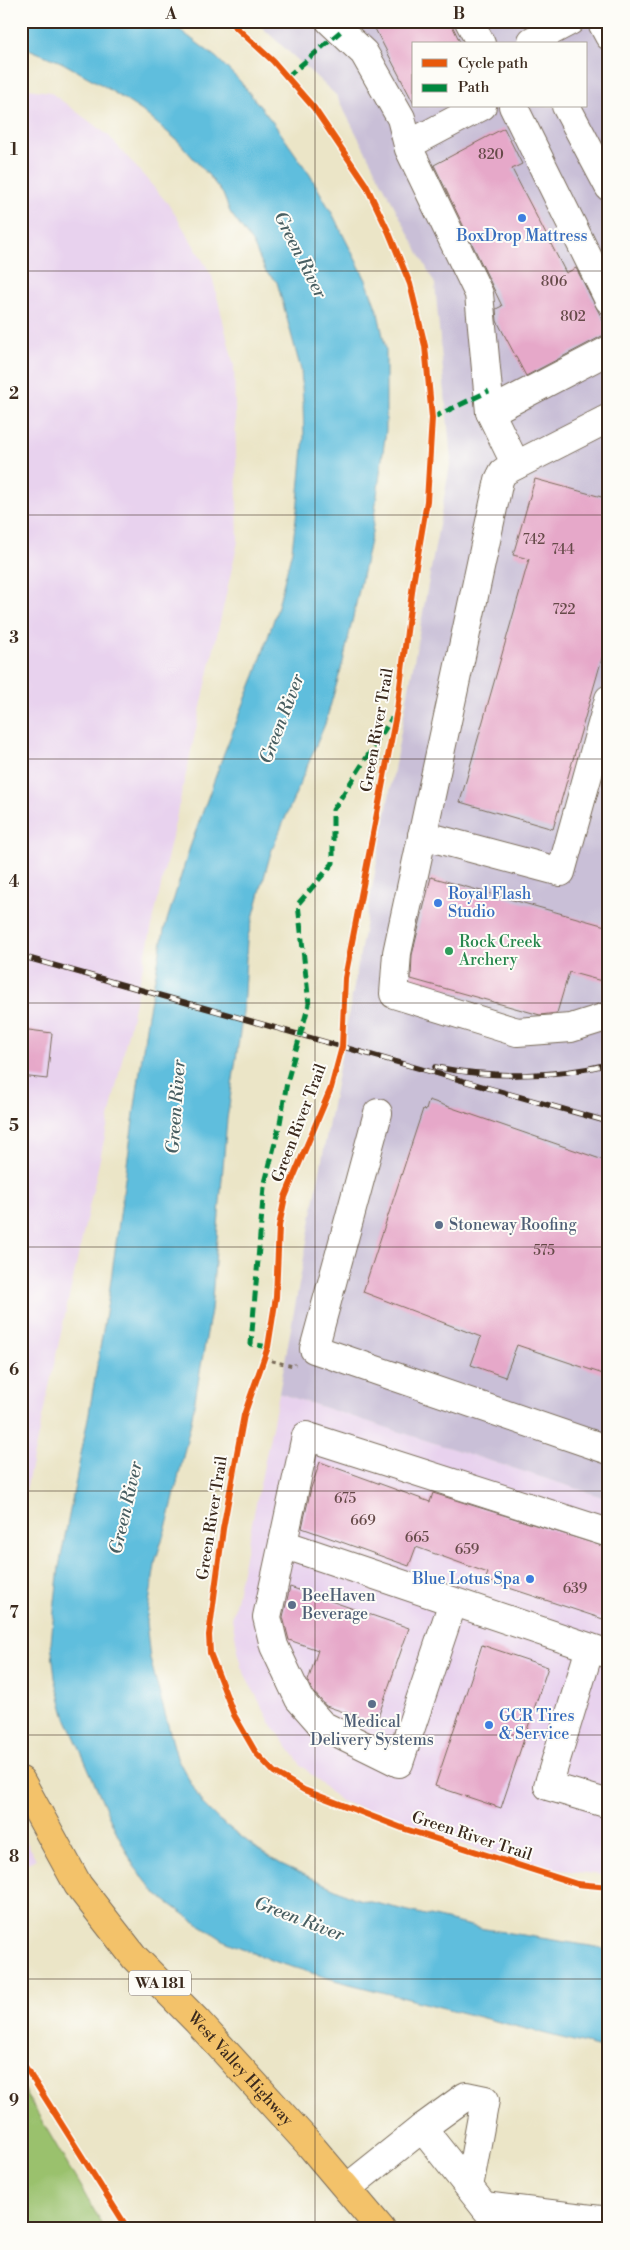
<svg xmlns="http://www.w3.org/2000/svg" width="630" height="2250" viewBox="0 0 630 2250" font-family="'Libre Bodoni',serif">
  <rect width="100%" height="100%" fill="#fdfcf7"/>
  <filter id="ink" filterUnits="userSpaceOnUse"><feTurbulence type="fractalNoise" baseFrequency=".02" numOctaves="2"/><feDisplacementMap in="SourceGraphic" scale="10" xChannelSelector="R" yChannelSelector="G"/><feConvolveMatrix kernelMatrix="1 2 1 2 8 2 1 2 1" color-interpolation-filters="sRGB"/></filter>
  <filter id="wash" filterUnits="userSpaceOnUse"><feTurbulence type="fractalNoise" baseFrequency=".0096" numOctaves="4" result="noise"/><feDisplacementMap in="SourceGraphic" scale="20" xChannelSelector="R" yChannelSelector="G"/><feGaussianBlur stdDeviation="1.12" result="paint"/><feColorMatrix in="noise" values="0 0 0 0 0 0 0 0 0 0 0 0 0 0 0 0 0 1.4 0 .05"/><feComposite in="paint" operator="in"/></filter>
  <g filter="url(#wash)">
    <rect width="100%" height="100%" fill="#ebe5c7"/>
    <g fill="#e8d2ee">
      <path d="M21 88 50 92 109 136 170 206 212 276 234 366 238 541 21 1512Z"/>
      <path d="M279 1393 609 1499V1876L522 1865 340 1801 301 1765 270 1722 241 1667 232 1619Z"/>
      <path d="M21 1832 36 1859 21 1867Z"/>
    </g>
    <path fill="#c9bfd7" fill-rule="evenodd" d="M255 21H609V1499L279 1393 451 460 435 284 336 95ZM414 44H586V106H414Z"/>
    <path fill="#9ac16d" stroke="#6a7646" d="M21 2085 105 2229H21Z"/>
    <path fill="#5fbedd" stroke="#4d747e" d="M21 21H168L217 58 239 80 275 125 310 175 333 215 366 280 378 313 386 350V430L372 532 343 662 325 724 271 852 247 940 243 1012 227 1119 211 1310 191 1422 169 1518 156 1559 146 1622 150 1659 177 1758 202 1803 219 1820 259 1850 281 1864 355 1898 479 1928 609 1949V2050L338 1981 273 1961 225 1941 191 1919 155 1893 134 1866 113 1825 65 1715 55 1678 51 1643 54 1610 59 1567 89 1413 108 1301 147 1020 164 930 190 847 224 753 256 673 277 610 292 550 298 502 304 437 303 403 301 370 277 282 266 272 253 244 230 212 223 194 210 177 178 141 142 111 104 86 61 62 21 46Z"/>
    <g id="blocks">
      <g fill="#e6a8c9">
        <path d="M371 21H450L461 44H414V104Z"/>
        <path d="M504 128 522 164 512 169 566 273 576 268 609 332V335L602 336 526 376 497 321 496 309 502 306 434 165Z"/>
        <path d="M535 479 609 499V634L553 829 460 802 529 559 513 555Z"/>
        <path d="M431 877 609 927V983L569 972 557 1013 540 1015 411 979 412 955Z"/>
        <path d="M21 1029 52 1033 47 1079 21 1076Z"/>
        <path d="M429 1100 609 1162V1376L517 1345 505 1377 471 1365 481 1337 363 1292 423 1109 426 1110Z"/>
        <path d="M320 1462 430 1502 433 1493 609 1548V1621L485 1580 488 1573 416 1547 409 1566 302 1528 311 1488Z"/>
        <path d="M290 1587 409 1628 376 1723 326 1706 312 1690 308 1681 318 1650 289 1640 283 1617Z"/>
        <path d="M482 1645 548 1667 501 1808 435 1786Z"/>
      </g>
    </g>
  </g>
  <g filter="url(#ink)">
    <use href="#blocks" fill-opacity="0" stroke="#796b59" stroke-width="1"/>
    <g fill="none" stroke-linecap="round" stroke-linejoin="round">
      <g stroke="#796b59" stroke-width="30">
        <g id="minor">
          <path d="M330 21 364 53 401 118 409 149 479 294 490 412 516 465"/>
          <path d="M469 21 481 44"/>
          <path d="M601 21 609 36"/>
          <path d="M532 41 570 21"/>
          <path d="M513 106 609 300"/>
          <path d="M566 106 609 187"/>
          <path d="M408 145 482 106"/>
          <path d="M490 412 609 350"/>
          <path d="M609 418 503 472 499 480 397 953 394 994 517 1032 571 1028 609 1016"/>
          <path d="M422 835 561 872 609 699"/>
          <path d="M378 1113 314 1349 609 1450"/>
          <path d="M283 1544 609 1654"/>
          <path d="M453 1602 399 1763 322 1725 299 1699 274 1646 267 1617 306 1436 609 1533"/>
          <path d="M590 1648 548 1786 609 1804"/>
          <path d="M422 2128 466 2096 485 2100 469 2187"/>
          <path d="M347 2188 422 2128 502 2229"/>
          <path d="M484 2206 609 2221"/>
        </g>
      </g>
      <g stroke="#796b59" stroke-width="30">
        <g id="major">
          <path id="s1" d="M21 1781 78 1885 135 1958 197 2021 310 2145 381 2229"/>
        </g>
      </g>
      <path stroke="#796b59" stroke-width="3" stroke-dasharray="4 4" stroke-linecap="butt" d="M264 1359 293 1366 295 1364"/>
      <use href="#minor" stroke="#fff" stroke-width="28"/>
      <use href="#major" stroke="#f3c26a" stroke-width="28"/>
      <g stroke="#3b2a1e" stroke-width="5.5">
        <g id="rail">
          <path d="M21 956 609 1122"/>
          <path d="M435 1067C491 1078 554 1078 609 1064"/>
        </g>
      </g>
      <use href="#rail" stroke="#fdfcf7" stroke-width="4" stroke-dasharray="11" stroke-linecap="butt"/>
      <g stroke="#00873e" stroke-width="5" stroke-dasharray="10 5" stroke-linecap="butt">
        <path d="M287 77 341 31"/>
        <path d="M432 418 489 391"/>
        <path d="M268 1347 251 1344 264 1187 280 1123 287 1082 309 1004 298 904 333 863V810L392 718"/>
      </g>
      <g stroke="#fdfcf7" stroke-width="9">
        <g id="cycleway">
          <path d="M229 21 273 61 314 108 366 185 389 233 410 284 425 346 432 418 427 501 413 584 397 710 345 978 342 1047 331 1088 285 1197 279 1226 276 1297 268 1347 244 1415 223 1529 209 1635 210 1653 234 1715 256 1753 274 1772 304 1790 402 1828 577 1884 609 1887"/>
          <path d="M21 2060 128 2229"/>
        </g>
      </g>
      <use href="#cycleway" stroke="#e8590c" stroke-width="6"/>
    </g>
  </g>
  <path fill="none" stroke="#3b2a1e" stroke-width="1" stroke-opacity="0.55" d="M315 21V2229M21 271H609M21 515H609M21 759H609M21 1003H609M21 1247H609M21 1491H609M21 1735H609M21 1979H609"/>
  <g fill="#3f7fe0" stroke="#fdfcf7" stroke-width="2">
    <circle cx="522" cy="218" r="5"/>
    <circle cx="438" cy="903" r="5"/>
    <circle cx="530" cy="1579" r="5"/>
    <circle cx="489" cy="1725" r="5"/>
  </g>
  <circle fill="#2e9e5b" stroke="#fdfcf7" stroke-width="2" cx="449" cy="951" r="5"/>
  <g fill="#5c6f8a" stroke="#fdfcf7" stroke-width="2">
    <circle cx="439" cy="1225" r="5"/>
    <circle cx="292" cy="1605" r="5"/>
    <circle cx="372" cy="1704" r="5"/>
  </g>
  <g text-anchor="middle" dominant-baseline="central" stroke-width="4" stroke-linejoin="round" paint-order="stroke">
    <g font-size="14" fill="#664a49">
      <text x="491" y="155">820</text>
      <text x="554" y="282">806</text>
      <text x="573" y="317">802</text>
      <text x="534" y="540">742</text>
      <text x="563" y="550">744</text>
      <text x="564" y="610">722</text>
      <text x="544" y="1251">575</text>
      <text x="345" y="1499">675</text>
      <text x="363" y="1521">669</text>
      <text x="417" y="1538">665</text>
      <text x="467" y="1550">659</text>
      <text x="575" y="1589">639</text>
    </g>
    <rect fill="#fdfcf7" stroke="#75695f" stroke-width="1" x="129" y="1970.5" width="62" height="25" rx="4"/>
    <g font-size="15" font-weight="bold" fill="#3b2a1e">
      <text x="160" y="1983">WA 181</text>
    </g>
    <g font-size="16" fill="#366cbe" stroke="#fdfcf7" text-anchor="start">
      <text x="522" y="236" text-anchor="middle">BoxDrop Mattress</text>
      <text x="448" y="894">Royal Flash<tspan x="448" dy="18">Studio</tspan></text>
      <text x="520" y="1579" text-anchor="end">Blue Lotus Spa</text>
      <text x="499" y="1716">GCR Tires<tspan x="499" dy="18">&amp; Service</tspan></text>
    </g>
    <g font-size="16" fill="#3b2a1e" stroke="#fdfcf7">
      <text transform="translate(377 730) rotate(-80)">Green River Trail</text>
      <text transform="translate(299 1123) rotate(-69)">Green River Trail</text>
      <text transform="translate(212 1518) rotate(-81)">Green River Trail</text>
      <text transform="translate(472 1836) rotate(18)">Green River Trail</text>
      <text stroke="none"><textPath href="#s1" startOffset="364">West Valley Highway</textPath></text>
    </g>
    <g font-size="16" fill="#27864d" stroke="#fdfcf7" text-anchor="start">
      <text x="459" y="942">Rock Creek<tspan x="459" dy="18">Archery</tspan></text>
    </g>
    <g font-size="16" fill="#4e5e75" stroke="#fdfcf7" text-anchor="start">
      <text x="449" y="1225">Stoneway Roofing</text>
      <text x="302" y="1596">BeeHaven<tspan x="302" dy="18">Beverage</tspan></text>
      <text x="372" y="1722" text-anchor="middle">Medical<tspan x="372" dy="18">Delivery Systems</tspan></text>
    </g>
    <g font-size="18" font-style="italic" fill="#485e61" stroke="#fdfcf7">
      <text transform="translate(300 255) rotate(63)">Green River</text>
      <text transform="translate(282 719) rotate(-69)">Green River</text>
      <text transform="translate(176 1107) rotate(-86)">Green River</text>
      <text transform="translate(126 1508) rotate(-77)">Green River</text>
      <text transform="translate(299 1919) rotate(21)">Green River</text>
    </g>
  </g>
  <rect width="630" height="2250" fill="none" stroke="#fdfcf7" stroke-width="55"/>
  <rect x="412" y="42" width="175" height="65" fill="#fdfcf7" stroke="#afa8a0"/>
  <rect x="422" y="59" width="25" height="8" fill="#e8590c" stroke="#afa8a0"/>
  <text x="458" y="68" font-size="15" fill="#3b2a1e">Cycle path</text>
  <rect x="422" y="84" width="25" height="8" fill="#00873e" stroke="#afa8a0"/>
  <text x="458" y="92" font-size="15" fill="#3b2a1e">Path</text>
  <rect x="28" y="28" width="574" height="2194" fill="none" stroke="#3b2a1e" stroke-width="2"/>
  <g font-size="16" text-anchor="middle" font-weight="bold" fill="#3b2a1e">
    <text x="171" y="19">A</text>
    <text x="459" y="19">B</text>
    <text x="14" y="155">1</text>
    <text x="14" y="399">2</text>
    <text x="14" y="643">3</text>
    <text x="14" y="887">4</text>
    <text x="14" y="1131">5</text>
    <text x="14" y="1375">6</text>
    <text x="14" y="1618">7</text>
    <text x="14" y="1862">8</text>
    <text x="14" y="2106">9</text>
  </g>
</svg>
